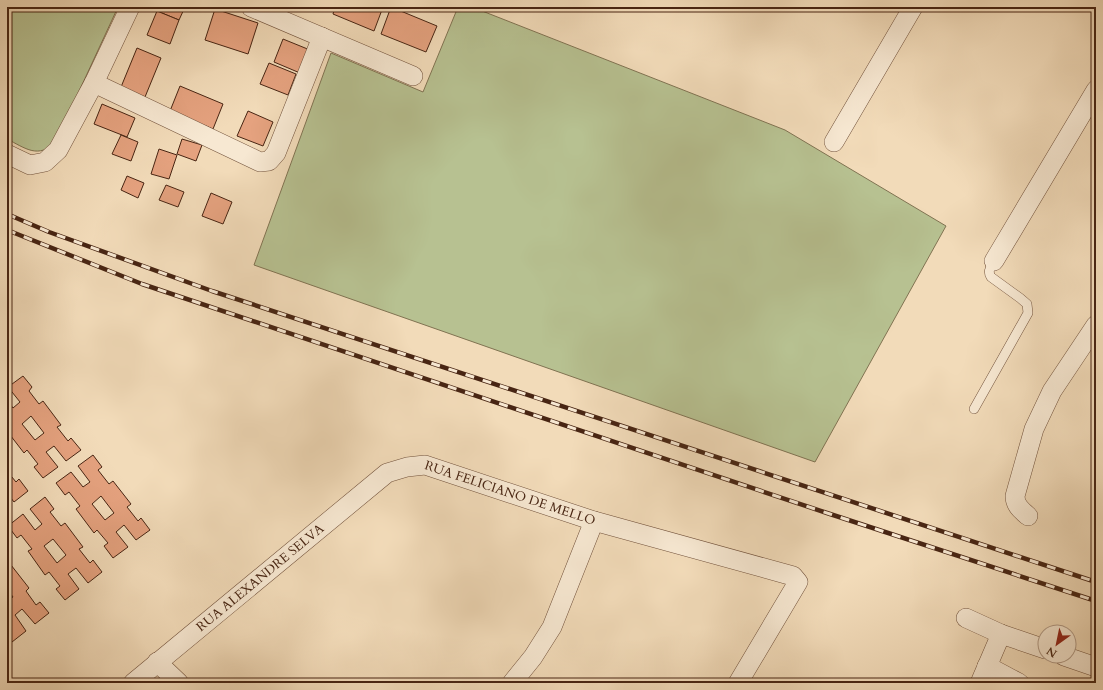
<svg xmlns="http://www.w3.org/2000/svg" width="1103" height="690" viewBox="0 0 1103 690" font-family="Cardo,serif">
  <rect width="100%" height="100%" fill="#f2dbb9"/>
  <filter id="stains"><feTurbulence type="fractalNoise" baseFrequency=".005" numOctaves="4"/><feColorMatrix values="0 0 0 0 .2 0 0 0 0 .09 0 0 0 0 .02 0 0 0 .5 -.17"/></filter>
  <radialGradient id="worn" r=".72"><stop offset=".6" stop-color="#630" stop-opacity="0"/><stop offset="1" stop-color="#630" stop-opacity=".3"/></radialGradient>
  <g fill="#b7c191" stroke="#807352">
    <path d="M7 7H118L56 141C39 160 25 148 7 139Z"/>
    <path d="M458 7H472L785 130 946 226 815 462 254 265 331 53 423 92Z"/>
  </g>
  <g fill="#e5a27f" stroke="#482513" fill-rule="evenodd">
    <path d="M158 7H185L179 20 157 11Z"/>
    <path d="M335 7H383L374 31 333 14Z"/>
    <path d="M391 7 437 26 426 52 381 34Z"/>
    <path d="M215 9 258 23 248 54 205 40Z"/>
    <path d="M157 11 179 20 170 44 147 35Z"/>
    <path d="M283 39 310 50 300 73 274 62Z"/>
    <path d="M137 48 161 58 145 97 121 87Z"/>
    <path d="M269 63 296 74 288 95 260 84Z"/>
    <path d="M180 86 223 104 213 129 170 111Z"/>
    <path d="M102 104 135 118 127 137 94 124Z"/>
    <path d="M248 111 273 122 263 146 237 136Z"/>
    <path d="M121 135 138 142 131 161 112 154Z"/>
    <path d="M182 139 202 145 196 161 177 154Z"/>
    <path d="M159 149 177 155 169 179 151 174Z"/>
    <path d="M127 176 144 183 138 198 121 190Z"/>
    <path d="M166 185 184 192 178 207 159 200Z"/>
    <path d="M211 193 232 202 223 224 202 216Z"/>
    <path d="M23 376 32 387 29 391 39 404 43 401 61 425 57 427 68 441 71 438 81 450 66 461 54 446 46 452 58 467 43 478 34 467 38 464 27 450 24 453 7 431 10 427 7 423V400L13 408 20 402 8 387ZM31 416 44 433 35 440 22 424Z"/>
    <path d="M93 455 102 467 98 470 109 484 113 481 131 504 127 507 138 521 141 518 150 530 136 540 124 525 116 532 128 547 113 558 104 546 108 543 97 530 94 533 76 509 80 506 69 492 65 495 56 483 71 472 83 487 90 482 78 466ZM101 496 114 513 105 520 92 504Z"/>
    <path d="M7 471 16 482 19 479 28 491 14 502 7 493Z"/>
    <path d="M45 497 54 509 50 512 61 526 65 523 83 547 79 549 90 563 93 560 102 572 88 583 76 568 68 574 79 589 65 600 56 589 60 586 49 572 45 575 28 551 32 549 21 535 17 538 8 526 23 514 35 530 42 524 30 509ZM53 539 66 555 57 563 44 546Z"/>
    <path d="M11 565 29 588 26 591 36 605 40 602 49 613 35 624 22 609 15 615 26 631 12 642 7 636V601L13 597 7 589V567Z"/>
  </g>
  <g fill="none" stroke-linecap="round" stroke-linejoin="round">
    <g stroke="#72523c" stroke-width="10">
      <path id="lane" d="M974 409 1028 313 1027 304 1020 298 991 277C987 271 991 267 994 261"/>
    </g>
    <g stroke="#72523c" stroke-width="20">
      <g id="street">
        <path d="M251 7 413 76"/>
        <path d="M94 83 260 162 269 161 276 153 322 37"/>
        <path d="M834 142 913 7"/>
        <path d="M7 154 30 165 45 162 58 150 94 83 130 7"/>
        <path d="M994 261 1096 90"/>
        <path d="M1028 516C1021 510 1015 505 1015 496L1034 429 1052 391 1096 325"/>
        <path d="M966 618 1001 634 1045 649"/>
        <path d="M1064 656 1096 667"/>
        <path d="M157 662 179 683"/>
        <path d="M987 666 1019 683"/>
        <path id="s1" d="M133 683 387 473 407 467 425 465 594 521 793 576 798 582 738 683"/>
        <path d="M512 683 533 657 552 627 594 521"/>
        <path d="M980 683 1001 634"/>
      </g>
    </g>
    <use href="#lane" stroke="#f7e8d2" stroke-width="9"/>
    <use href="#street" stroke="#f7e8d2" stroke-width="19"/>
    <g stroke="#482513" stroke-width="4.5">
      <g id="rail">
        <path d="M7 214 49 232 212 291 1096 582"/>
        <path d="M7 230 142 284 830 514 1096 601"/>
      </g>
    </g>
    <use href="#rail" stroke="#f7e8d2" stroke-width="3" stroke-dasharray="9" stroke-linecap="butt"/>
  </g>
  <g text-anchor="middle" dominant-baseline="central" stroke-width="3.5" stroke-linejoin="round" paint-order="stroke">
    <g font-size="13" fill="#482513" stroke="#f7e8d2">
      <text stroke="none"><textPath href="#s1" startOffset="458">RUA FELICIANO DE MELLO</textPath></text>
      <text stroke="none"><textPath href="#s1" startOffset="165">RUA ALEXANDRE SELVA</textPath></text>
    </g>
  </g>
  <rect width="1103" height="690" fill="none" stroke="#f2dbb9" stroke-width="24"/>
  <rect x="8" y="8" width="1087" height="674" fill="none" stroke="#482513" stroke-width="2"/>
  <rect x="12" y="12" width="1079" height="666" fill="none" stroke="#482513"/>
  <g transform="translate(1057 644) rotate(213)"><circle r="19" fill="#f7e8d2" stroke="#b19a86"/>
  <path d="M0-3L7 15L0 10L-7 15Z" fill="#8f2418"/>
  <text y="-6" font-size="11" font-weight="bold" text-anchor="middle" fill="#482513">N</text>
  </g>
  <rect width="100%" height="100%" filter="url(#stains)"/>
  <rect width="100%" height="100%" fill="url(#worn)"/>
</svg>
